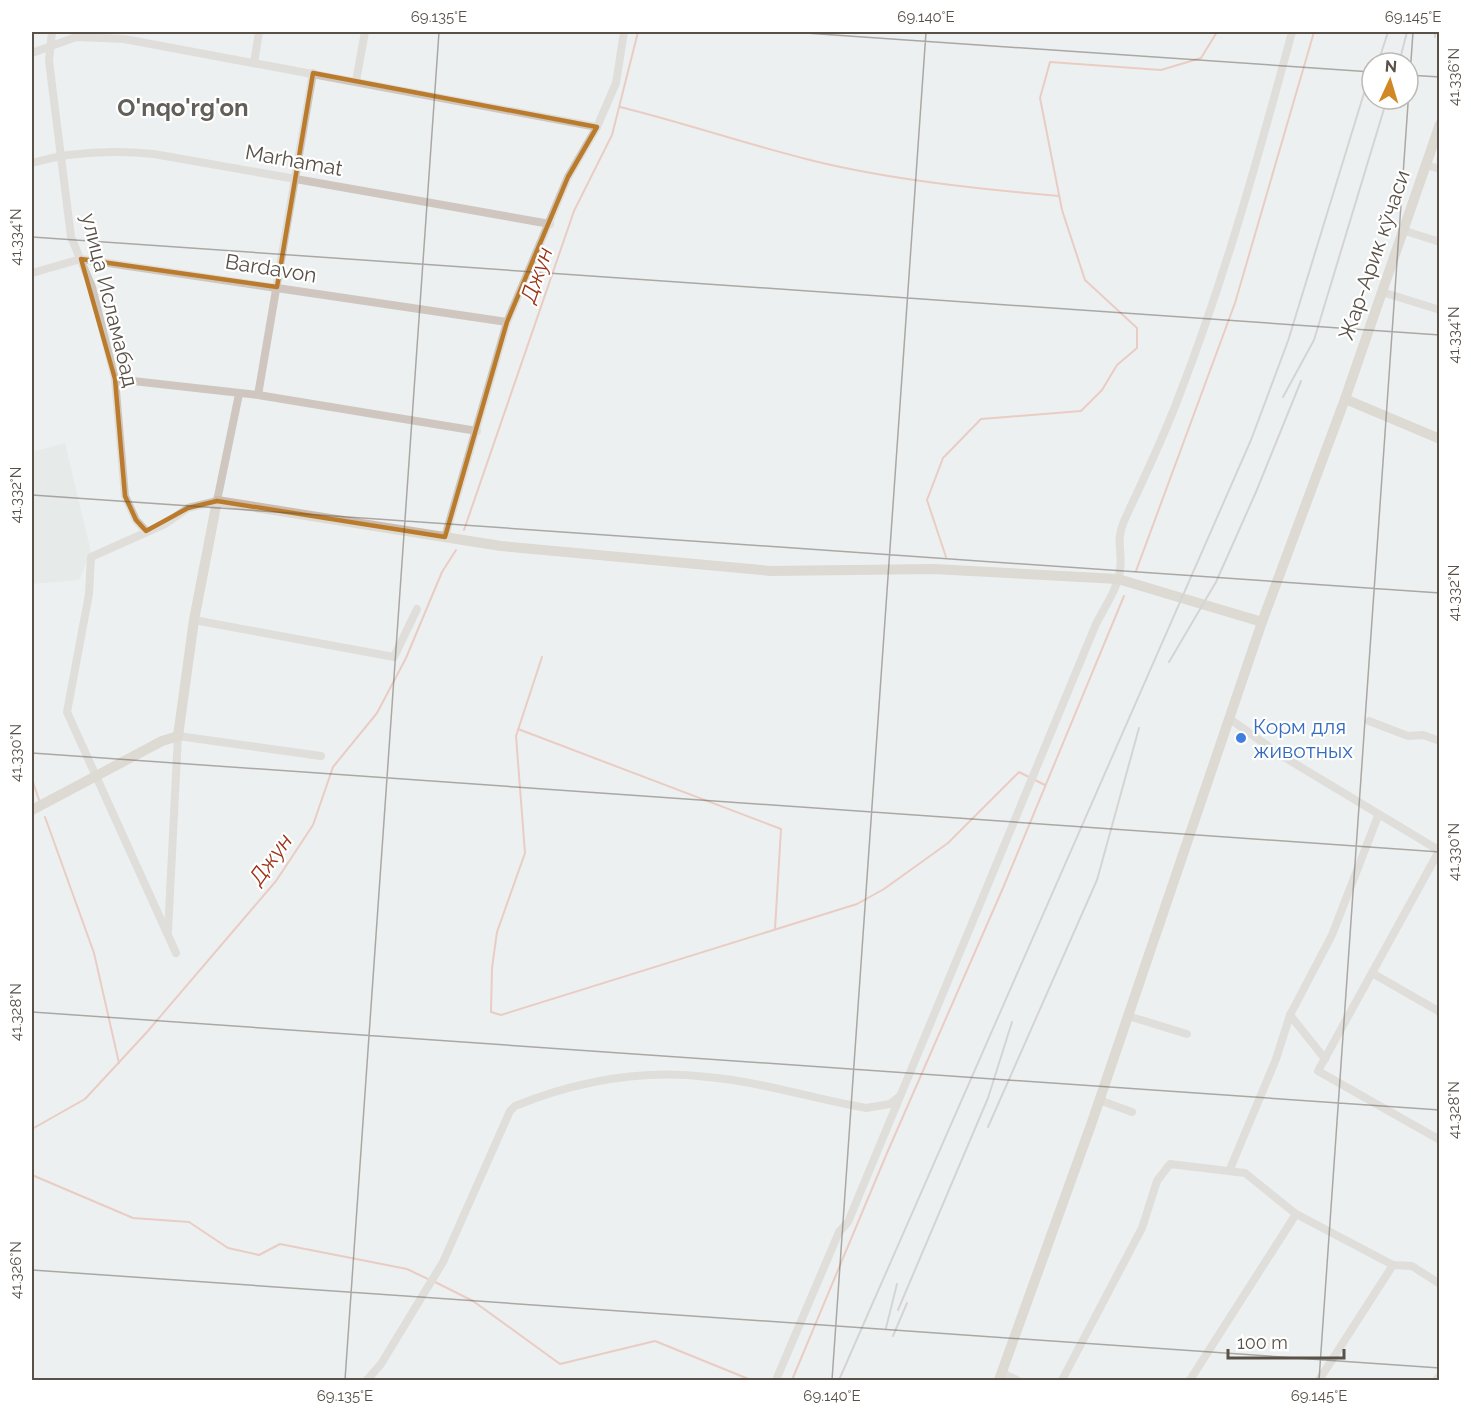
<svg xmlns="http://www.w3.org/2000/svg" width="1471" height="1412" viewBox="0 0 1471 1412" font-family="Raleway,sans-serif">
  <rect width="100%" height="100%" fill="#edf0f0"/>
  <path fill="#dee2e1" d="M65 443 91 552 79 580 32 584V452Z"/>
  <g fill="none" stroke-linecap="round" stroke-linejoin="round">
    <g stroke="#e5a08e" stroke-width="2">
      <path d="M620 107C685 123 749 145 814 161 892 180 979 189 1059 196"/>
      <path d="M464 530 574 211 612 135 638 32"/>
      <path d="M946 557 927 500 943 458 981 419 1081 411 1102 390 1117 365 1137 348V328L1085 280 1062 210 1040 98 1050 62 1161 70 1201 58 1217 32"/>
      <path d="M1136 571 1235 303 1314 32"/>
      <path d="M542 657 516 736 525 853 497 932 492 968 491 1012 501 1015 857 904 884 889 948 843 1019 772 1029 777"/>
      <path d="M518 729 781 829 775 929"/>
      <path d="M32 779 39 800"/>
      <path d="M1035 780 1045 785"/>
      <path d="M45 817 94 953 119 1063"/>
      <path d="M32 1129 85 1099 147 1032 276 881 313 825 333 767 377 713 406 658 442 572 456 550"/>
      <path d="M32 1175 133 1218 189 1222 228 1248 259 1255 280 1244 407 1269 430 1280"/>
      <path d="M435 1282 473 1301 560 1364 655 1341 751 1380"/>
      <path d="M792 1380 887 1153 1003 888 1124 596"/>
    </g>
    <g stroke="#cfc7bf" stroke-width="8">
      <path d="M52 32 49 61 71 237 92 287 115 379 125 496 136 520 146 531"/>
      <path d="M32 53 76 37 124 39 597 127"/>
      <path d="M254 63 259 32"/>
      <path d="M356 81 365 32"/>
      <path d="M32 163C72 151 112 150 154 154L550 224"/>
      <path d="M1426 165 1440 169"/>
      <path d="M1402 230 1440 242"/>
      <path d="M32 273 81 259 507 322"/>
      <path d="M1382 292 1440 310"/>
      <path d="M115 379 258 395 477 431"/>
      <path d="M258 395 313 73"/>
      <path d="M445 537 507 322 568 177 597 127 616 83 624 32"/>
      <path d="M194 620 394 657 417 609"/>
      <path d="M1230 719 1279 754 1440 851"/>
      <path d="M1369 721 1408 736 1423 735 1440 741"/>
      <path d="M1439 851 1318 1071 1440 1140"/>
      <path d="M168 932 178 736 321 756"/>
      <path d="M176 953 67 712 89 594 91 557 165 524 188 508 217 501 239 394"/>
      <path d="M1372 973 1440 1012"/>
      <path d="M1290 1015 1325 1059"/>
      <path d="M1128 1016 1187 1034"/>
      <path d="M1099 1100 1132 1112"/>
      <path d="M1230 1169 1276 1059 1290 1015 1332 935 1378 816"/>
      <path d="M1002 1373 1017 1380"/>
      <path d="M367 1380 381 1364 443 1262 510 1111 515 1106C577 1081 642 1069 708 1077 762 1082 814 1099 866 1108L890 1104 899 1097"/>
      <path d="M776 1380 839 1232 848 1222 1096 624C1104 608 1118 588 1120 570 1123 551 1115 543 1124 521 1143 480 1163 439 1179 396 1225 278 1259 154 1292 32"/>
      <path d="M1062 1380 1142 1228 1157 1181 1170 1164 1245 1173 1296 1214 1393 1265 1412 1266 1440 1284"/>
      <path d="M1190 1380 1296 1214"/>
      <path d="M1319 1380 1393 1265"/>
      <path d="M1436 1380 1440 1375"/>
    </g>
    <g stroke="#cbbcaf" stroke-width="10">
      <path d="M1345 399 1440 439"/>
      <path d="M32 810 162 741 178 736 194 620 217 501 501 546 771 571 933 569 1118 579 1262 622"/>
      <path d="M999 1380 1092 1122 1262 622 1345 399 1440 124"/>
    </g>
    <g stroke="#b7b4b0" stroke-width="2">
      <path d="M1435 37V32"/>
      <path d="M1378 63 1388 32"/>
      <path d="M1399 63 1407 32"/>
      <path d="M1283 397 1314 340 1387 99"/>
      <path d="M1169 662 1216 582 1256 492 1301 381"/>
      <path d="M988 1127 1097 880 1139 728"/>
      <path d="M898 1310 988 1098 1012 1022"/>
      <path d="M886 1328 897 1284"/>
      <path d="M893 1336 907 1303"/>
      <path d="M839 1380 1251 440 1288 341 1372 67"/>
    </g>
  </g>
  <path d="M0 0H1471V1412H0ZM313 73 597 127 568 177 507 322 445 537 217 501 188 508 146 531 136 520 125 496 115 379 81 259 277 287Z" fill="#edf0f0" fill-opacity=".55" fill-rule="evenodd"/>
  <path fill="none" stroke="#ba7c2c" stroke-width="4.5" stroke-linejoin="round" d="M313 73 597 127 568 177 507 322 445 537 217 501 188 508 146 531 136 520 125 496 115 379 81 259 277 287Z"/>
  <path fill="none" stroke="#595047" stroke-width="1.5" stroke-opacity="0.45" d="M791 32 1372 72M1408 75 1440 77M32 237 1440 335M32 495 1440 593M32 753 1440 852M32 1012 1440 1110M32 1270 1440 1368M345 1380 439 32M832 1380 926 32M1319 1380 1413 32"/>
  <circle fill="#3f7fe0" stroke="#fff" stroke-width="2" cx="1241" cy="738" r="6"/>
  <g text-anchor="middle" dominant-baseline="central" stroke-width="4.5" stroke-linejoin="round" paint-order="stroke">
    <g font-size="21" fill="#595047" stroke="#fff">
      <text transform="translate(294 160) rotate(10)">Marhamat</text>
      <text transform="translate(1374 255) rotate(-71)">Жар-Арик кўчаси</text>
      <text transform="translate(271 268) rotate(9)">Bardavon</text>
      <text transform="translate(110 300) rotate(76)">улица Исламабад</text>
    </g>
    <g font-size="21" fill="#366cbe" stroke="#fff" text-anchor="start">
      <text x="1253" y="726">Корм для<tspan x="1253" dy="24">животных</tspan></text>
    </g>
    <g font-size="22" font-style="italic" fill="#9d3216" stroke="#fff">
      <text transform="translate(536 275) rotate(-71)">Джун</text>
      <text transform="translate(270 859) rotate(-54)">Джун</text>
    </g>
    <g font-size="24" font-weight="bold" fill="#625e5a" stroke="#fff">
      <text x="183" y="107">O'nqo'rg'on</text>
    </g>
  </g>
  <rect width="1471" height="1412" fill="none" stroke="#ffffff" stroke-width="66"/>
  <g transform="translate(1390 81) rotate(4)"><circle r="28" fill="#ffffff" stroke="#bdb9b5" stroke-width="1.5"/>
  <path d="M0-4.5L10 22L0 15L-10 22Z" fill="#d28725"/>
  <text y="-9" font-size="16" font-weight="bold" text-anchor="middle" fill="#595047">N</text>
  </g>
  <path d="M1228 1349v9h116v-9" fill="none" stroke="#595047" stroke-width="3"/>
  <text x="1237" y="1349" font-size="18" fill="#595047" stroke="#ffffff" stroke-width="4.5" paint-order="stroke">100 m</text>
  <rect x="33" y="33" width="1405" height="1346" fill="none" stroke="#595047" stroke-width="2"/>
  <g font-size="15" text-anchor="middle" fill="#595047">
    <text x="439" y="22">69.135°E</text>
    <text x="926" y="22">69.140°E</text>
    <text x="1413" y="22">69.145°E</text>
    <text transform="translate(1454 77) rotate(-90)" y="5">41.336°N</text>
    <text transform="translate(16 237) rotate(-90)" y="5">41.334°N</text>
    <text transform="translate(1454 335) rotate(-90)" y="5">41.334°N</text>
    <text transform="translate(16 495) rotate(-90)" y="5">41.332°N</text>
    <text transform="translate(1454 593) rotate(-90)" y="5">41.332°N</text>
    <text transform="translate(16 753) rotate(-90)" y="5">41.330°N</text>
    <text transform="translate(1454 852) rotate(-90)" y="5">41.330°N</text>
    <text transform="translate(16 1012) rotate(-90)" y="5">41.328°N</text>
    <text transform="translate(1454 1110) rotate(-90)" y="5">41.328°N</text>
    <text transform="translate(16 1270) rotate(-90)" y="5">41.326°N</text>
    <text x="345" y="1401">69.135°E</text>
    <text x="832" y="1401">69.140°E</text>
    <text x="1319" y="1401">69.145°E</text>
  </g>
</svg>
